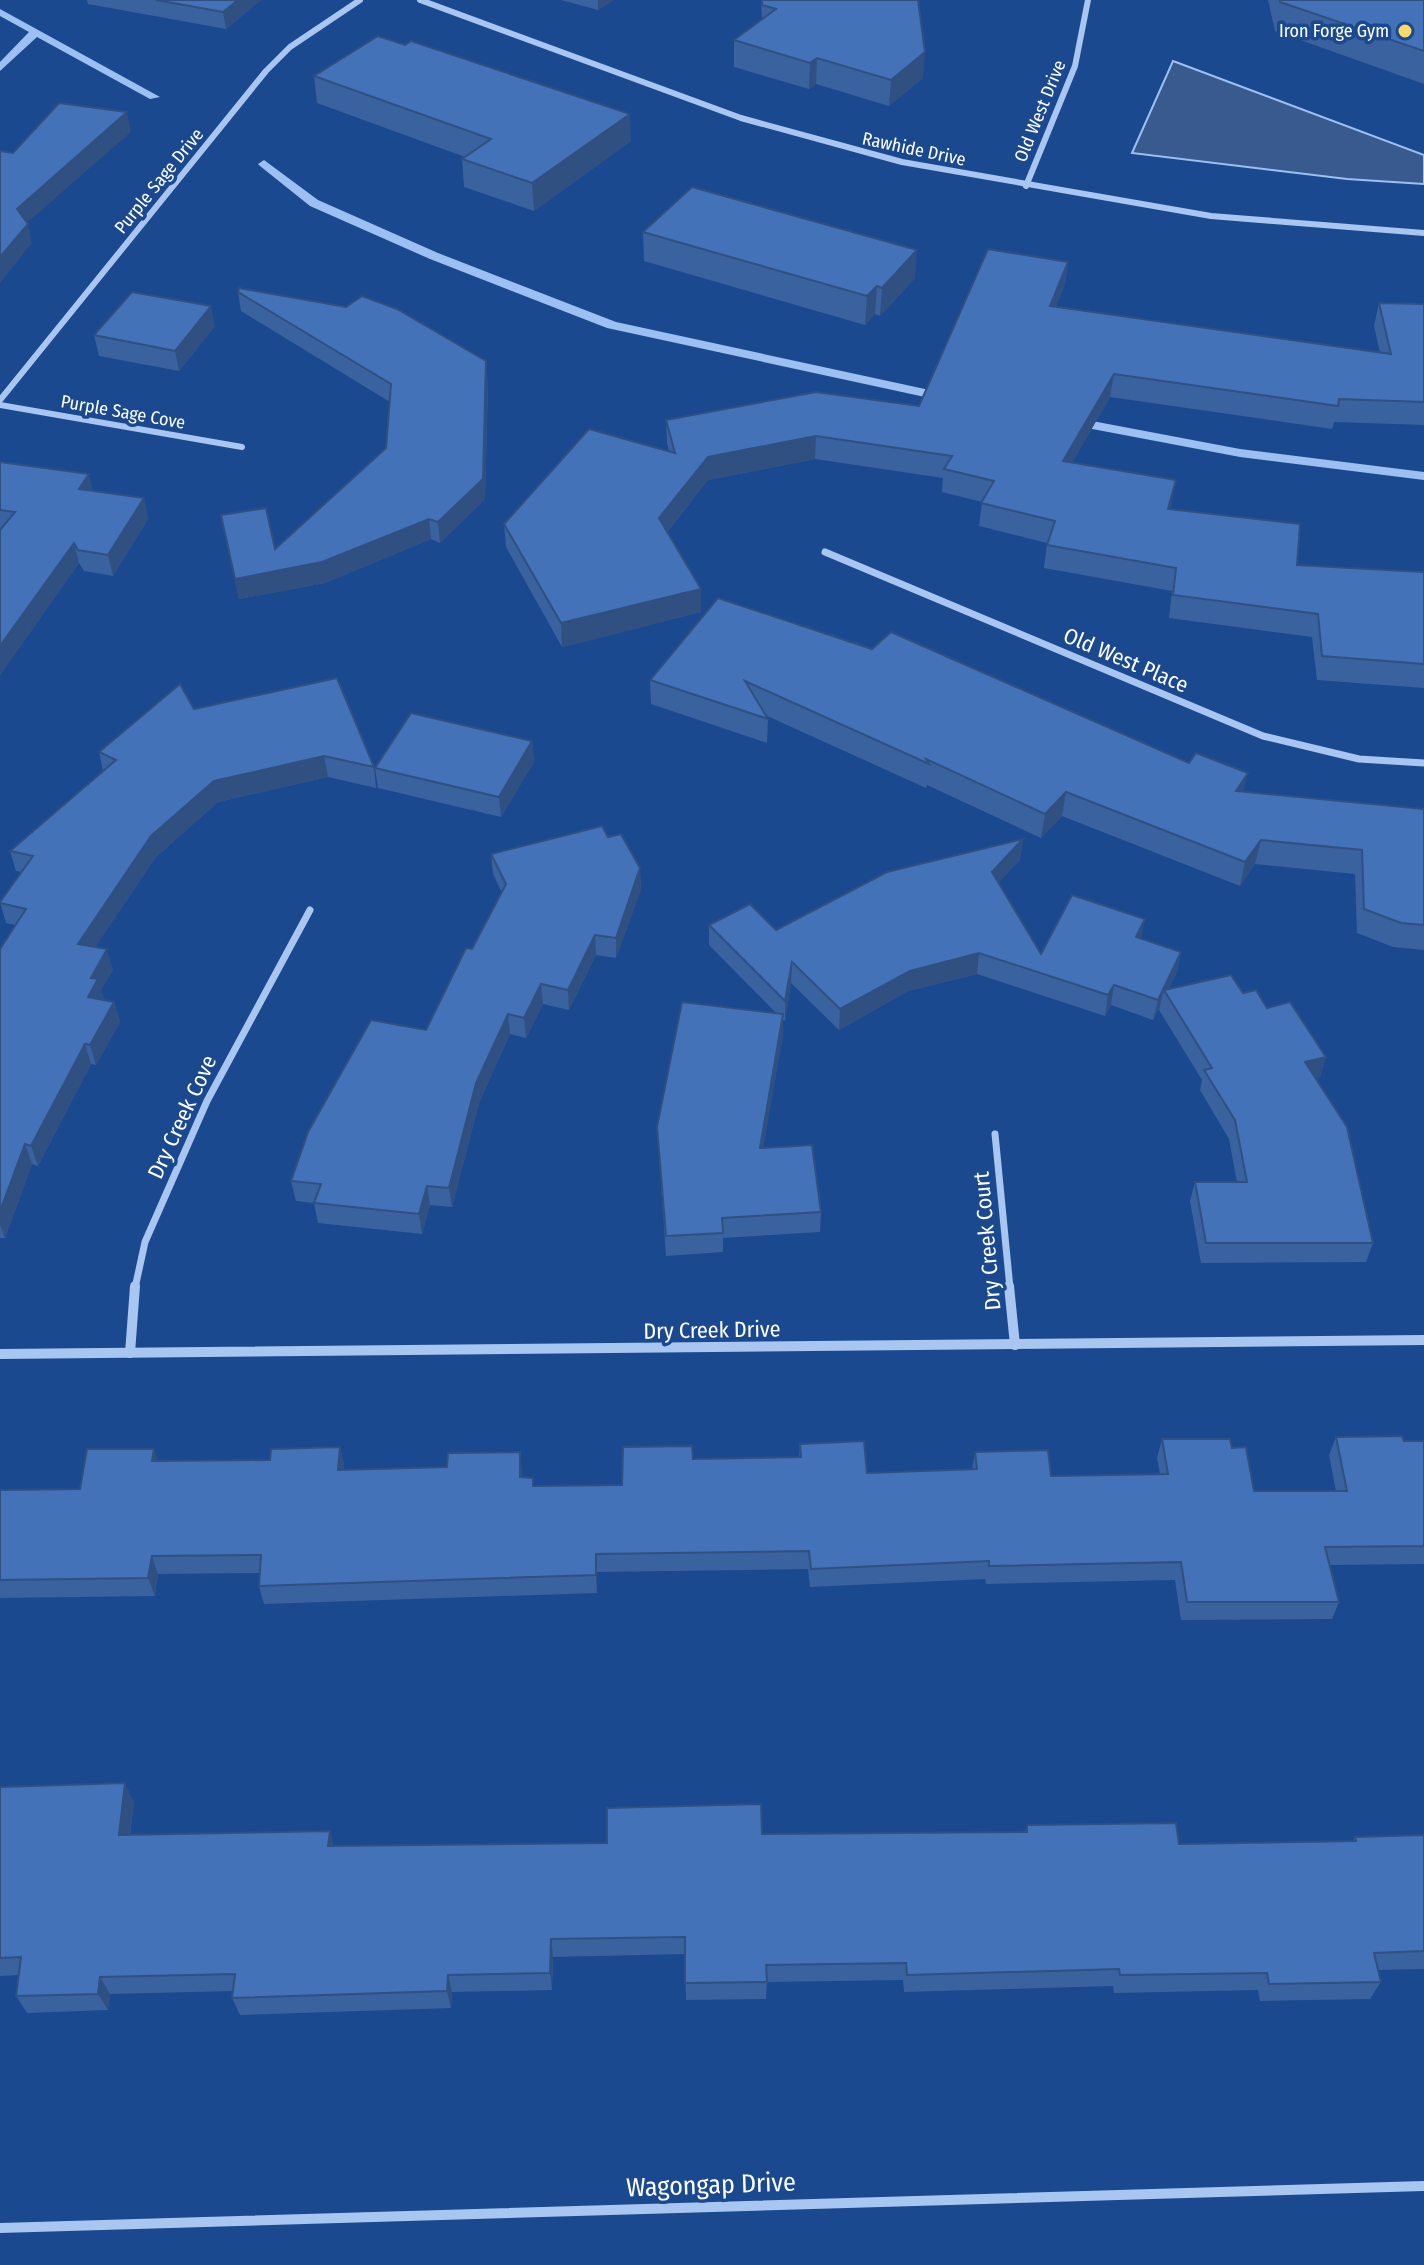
<svg xmlns="http://www.w3.org/2000/svg" width="1424" height="2265" viewBox="0 0 1424 2265" font-family="'Fira Sans Condensed',sans-serif">
  <rect width="100%" height="100%" fill="#1a4990"/>
  <path fill="#385a8f" stroke="#9bc0f1" stroke-width="2" d="M1173 61 1424 155V184L1347 179 1132 153Z"/>
  <g fill="none" stroke-linecap="round" stroke-linejoin="round">
    <g fill="#9bc0f1" fill-rule="evenodd">
      <path d="M0 9 160 97 150 99 37 37 0 71V62L29 32 0 16Z"/>
      <path d="M264 160 318 200 438 253 616 322 948 394 955 398 948 402 607 328 430 259 310 206 260 166 258 164Z"/>
      <path d="M1071 417 1240 449 1424 472V480L1240 457 1066 424V418Z"/>
    </g>
    <g stroke="#a8c6ef" stroke-width="6">
      <path d="M420 0 741 118 902 162 1211 216 1424 233"/>
      <path d="M1026 186 1075 66 1088 0"/>
      <path d="M0 400 266 71 290 47 360 0"/>
      <path d="M0 405 242 447"/>
      <path d="M825 552 828 553"/>
    </g>
    <g stroke="#a8c6ef" stroke-width="7">
      <path d="M825 552 1263 736 1359 759 1424 763"/>
      <path d="M995 1134 1010 1288"/>
      <path d="M135 1288 145 1242 207 1101 310 910"/>
    </g>
    <g stroke="#a8c6ef" stroke-width="10">
      <path d="M1009 1286 1015 1345"/>
      <path d="M130 1353 135 1286"/>
      <path d="M0 1354 1424 1340"/>
      <path d="M0 2228 1424 2186"/>
    </g>
  </g>
  <g fill="#3a629e">
    <path d="M87 0H261L226 29 88 4Z"/>
    <path d="M561 0H613L598 10Z"/>
    <path d="M761 0H918L923 78 889 106 816 84 809 89 734 67V40L762 20Z"/>
    <path d="M1268 0H1424V84L1275 31Z"/>
    <path d="M314 76 631 141 534 211 464 187 462 159 465 157 317 103Z"/>
    <path d="M643 232 915 278 880 316 875 314 865 325 644 261Z"/>
    <path d="M1068 262 1065 284 1056 306 1380 353 1374 326 1379 303 1424 304V425L1334 422 1332 429 1110 397 1072 463 1176 480 1170 509 1297 565 1424 572V688L1317 680 1312 637 1169 618 1172 591 1044 568 1047 543 979 526 982 502 942 492 943 478 815 459 708 480 667 532 701 612 562 647 506 547 504 524 669 451 667 443 666 420 919 406Z"/>
    <path d="M238 292 488 381 485 499 440 543 431 539 325 583 239 599 221 515 275 549 386 448 390 402 241 311Z"/>
    <path d="M215 326 179 371 99 356 94 335Z"/>
    <path d="M0 462 93 491 144 498 148 519 113 576 84 571 79 563 0 675Z"/>
    <path d="M718 598 1244 792 1424 809V950L1393 947 1357 933 1355 874 1255 864 1240 886 1062 816 1041 838 927 785 926 788 765 715 768 719 767 743 651 704 650 680Z"/>
    <path d="M194 709 374 767 376 788 328 777 218 802 156 857 95 947 113 970 101 990 104 1000 114 1002 120 1022 96 1065 91 1064 38 1166 32 1164 5 1238H0V949L15 925 6 923 0 902 21 872 16 871 10 851 103 771 99 752Z"/>
    <path d="M532 741 534 762 501 817 378 788 375 768Z"/>
    <path d="M608 837 640 868 641 889 616 958 596 955 569 1010 543 1004 526 1038 510 1034 479 1103 452 1207 430 1205 422 1234 318 1223 314 1203 296 1201 291 1181 426 1030 472 949 502 893 493 874 491 854Z"/>
    <path d="M1023 839 1020 860 998 883 1041 954 1141 939 1181 952 1177 972 1169 988 1243 993 1267 1008 1326 1057 1320 1077 1315 1078 1373 1243 1366 1262 1201 1263 1190 1201 1195 1182H1237L1229 1139 1200 1090 1202 1080 1159 1010 1160 1006 1153 1020 1111 1005 1105 1016 977 974 908 991 839 1030 791 983 785 1021 783 1020V1034L763 1148 821 1212 820 1232 723 1238V1252L666 1256 657 1127 776 1013 709 945V925L776 930Z"/>
    <path d="M1336 1437 1404 1441H1424V1564L1330 1565 1339 1602 1332 1619 1181 1620 1175 1580 986 1584 985 1579 810 1587 808 1569 597 1572V1593L264 1604 259 1586 260 1573 158 1574 155 1596 0 1598V1490L80 1489 159 1461 270 1460 340 1447 344 1465V1470H522V1477L533 1478 534 1486 622 1485 693 1459 799 1457 800 1444 867 1473 972 1469 975 1452 1051 1476 1160 1474 1157 1458 1162 1439 1232 1448 1254 1491H1336L1329 1455Z"/>
    <path d="M0 1787 134 1802 130 1835 334 1846 607 1843 762 1834 1025 1832 1027 1825 1179 1844 1353 1841 1355 1837 1424 1835V1969L1378 1970 1381 1982 1370 1999 1260 2001 1258 1990 1114 1993 1113 1986 904 1992 903 1980 767 1982 766 1999 686 2000 685 1954 553 1957 552 1990 452 1992 451 2008 240 2015 232 1998 233 1991 110 1994 108 2010 27 2013 16 1996 19 1975 0 1976Z"/>
  </g>
  <g fill="#2f5081">
    <path d="M238 0H261L226 29 223 12Z"/>
    <path d="M598 0H613L598 10Z"/>
    <path d="M925 52 923 78 889 106 891 80Z"/>
    <path d="M817 58 816 84 809 89 810 63Z"/>
    <path d="M127 112 131 132 21 228 17 209Z"/>
    <path d="M630 114 631 141 534 211 532 183Z"/>
    <path d="M28 224 32 243 0 283V257Z"/>
    <path d="M917 250 915 278 880 316 882 288Z"/>
    <path d="M1068 262 1065 284 1047 328 1050 306Z"/>
    <path d="M877 286 875 314 865 325 867 296Z"/>
    <path d="M211 306 215 326 179 371 175 351Z"/>
    <path d="M486 361 488 381 485 499 440 543 438 522Z"/>
    <path d="M1114 374 1110 397 1060 484 1063 461Z"/>
    <path d="M816 436 815 459 708 480 659 541V518L708 457Z"/>
    <path d="M89 474 94 494 79 489Z"/>
    <path d="M1176 480 1172 504 1164 532 1168 509Z"/>
    <path d="M144 498 148 519 113 576 108 555Z"/>
    <path d="M429 519 431 539 325 583 239 599 235 579Z"/>
    <path d="M74 543 79 563 0 675V646Z"/>
    <path d="M701 589V612L562 647 561 623Z"/>
    <path d="M532 741 534 762 501 817 499 797Z"/>
    <path d="M324 756 328 777 218 802 156 857 84 964 78 944 151 836 214 781Z"/>
    <path d="M1248 773 1242 797 1236 791Z"/>
    <path d="M1066 792 1062 816 1041 838 1045 814Z"/>
    <path d="M1023 839 1020 860 989 893 992 872Z"/>
    <path d="M1261 840 1255 864 1240 886 1245 862Z"/>
    <path d="M640 868 641 889 616 958V938Z"/>
    <path d="M1145 919 1141 940 1136 937Z"/>
    <path d="M595 935 596 955 569 1010 568 990Z"/>
    <path d="M107 949 113 970 101 990 104 1000 88 997 91 978Z"/>
    <path d="M1181 952 1177 972 1166 994 1164 990 1160 1006 1153 1020 1158 1000Z"/>
    <path d="M979 953 977 974 908 991 839 1030 840 1009 910 971Z"/>
    <path d="M792 962 791 983 785 1021V1001Z"/>
    <path d="M541 984 543 1004 526 1038 524 1018Z"/>
    <path d="M1114 985 1111 1005 1105 1016 1108 995Z"/>
    <path d="M114 1002 120 1022 96 1065 90 1045Z"/>
    <path d="M508 1014 510 1034 479 1103 452 1207 449 1188 476 1083Z"/>
    <path d="M783 1014V1034L760 1168V1148Z"/>
    <path d="M85 1044 91 1064 38 1166 31 1146Z"/>
    <path d="M1326 1057 1320 1077 1299 1082 1305 1062Z"/>
    <path d="M25 1144 32 1164 5 1238 0 1225V1211Z"/>
    <path d="M427 1186 430 1205 422 1234 419 1214Z"/>
    <path d="M340 1447 344 1465 342 1489 338 1470Z"/>
    <path d="M154 1449 161 1468 152 1461Z"/>
    <path d="M520 1452 522 1470V1496L520 1477Z"/>
    <path d="M596 1554 597 1572V1593L596 1575Z"/>
    <path d="M152 1556 158 1574 155 1596 148 1578Z"/>
    <path d="M125 1783 134 1802 127 1853 119 1835Z"/>
    <path d="M330 1831 335 1850 328 1846Z"/>
    <path d="M551 1939 553 1957 552 1990 550 1973Z"/>
    <path d="M448 1975 452 1992 451 2008 447 1991Z"/>
    <path d="M100 1977 110 1994 108 2010 98 1994Z"/>
  </g>
  <g fill="#4372b8" stroke="#2f5081" stroke-width="2">
    <path d="M156 0H238L223 12Z"/>
    <path d="M762 0H918L925 52 891 80 817 58 810 63 734 40 776 9 762 5Z"/>
    <path d="M1280 0H1424V51L1280 2Z"/>
    <path d="M378 36 405 45 411 41 630 114 532 183 462 159 491 139 314 76Z"/>
    <path d="M59 103 127 112 17 209 28 224 0 257V151L13 153Z"/>
    <path d="M692 187 917 250 882 288 877 286 867 296 643 232Z"/>
    <path d="M988 249 1068 262 1050 306 1391 354 1379 303 1424 304V402L1339 399 1338 406 1114 374 1063 461 1176 480 1168 509 1300 524 1297 565 1424 572V664L1322 656 1318 614 1173 595 1176 568 1047 545 1055 521 981 503 994 481 944 469 952 456 816 436 708 457 659 518 701 589 561 623 504 524 589 429 675 453 666 420 816 392 919 406Z"/>
    <path d="M239 288 346 307 362 296 397 309 486 361 483 479 438 522 429 519 322 562 235 579 221 515 266 508 275 549 386 448 391 384 238 292Z"/>
    <path d="M132 292 211 306 175 351 94 335Z"/>
    <path d="M0 462 89 474 79 489 144 498 108 555 78 550 74 543 0 646V530L15 512 0 510Z"/>
    <path d="M718 598 872 649 891 632 1189 763 1196 753 1248 773 1236 791 1424 809V925L1401 923 1364 909 1362 850 1261 840 1245 862 1066 792 1045 814 926 759 929 764 745 681 768 719 650 680Z"/>
    <path d="M337 678 374 767 324 756 214 781 151 836 78 944 107 949 91 978 98 979 88 997 114 1002 90 1045 85 1044 31 1146 25 1144 0 1211V949L26 909 0 903V902L33 856 10 851 116 760 99 752 180 684 194 709Z"/>
    <path d="M411 713 532 741 499 797 375 768Z"/>
    <path d="M602 826 608 837 621 834 640 868 616 938 595 935 568 990 541 984 524 1018 508 1014 476 1083 449 1188 427 1186 419 1214 314 1203 321 1184 291 1181 308 1132 371 1020 426 1030 466 948 472 949 506 884 491 854Z"/>
    <path d="M1023 839 992 872 1041 954 1072 895 1145 919 1136 937 1181 952 1158 1000 1114 985 1108 995 979 953 910 971 840 1009 792 962 785 1001 709 925 750 904 776 930 887 872Z"/>
    <path d="M1231 975 1243 993 1256 990 1267 1008 1290 1002 1326 1057 1305 1062 1347 1127 1373 1243H1206L1195 1182H1247L1235 1120 1204 1070 1212 1068 1164 990Z"/>
    <path d="M682 1002 783 1014 760 1148 812 1145 821 1212 722 1218 723 1233 666 1236 657 1127Z"/>
    <path d="M1402 1436 1404 1441H1424V1546L1325 1547 1339 1602H1187L1181 1562 989 1566V1561L811 1569 809 1551 596 1554V1575L259 1586 261 1555 152 1556 148 1578 0 1580V1490L80 1489 87 1449H154L152 1461 270 1460 271 1449 340 1447 338 1470 447 1467 448 1453 520 1452V1477L533 1478V1486L622 1485 623 1447 692 1446 693 1459 801 1457 800 1444 864 1441 867 1473 977 1469 975 1452 1048 1450 1051 1476 1168 1474 1162 1439H1230L1232 1448 1246 1447 1254 1491H1347L1336 1437Z"/>
    <path d="M125 1783 119 1835 330 1831 328 1846 607 1843V1808L761 1804 762 1834 1027 1832V1825L1176 1823 1179 1844 1356 1841 1355 1837 1424 1835V1951L1374 1953 1381 1982 1269 1984 1267 1973 1120 1975 1119 1969 907 1975 906 1963 766 1965 767 1982 685 1983V1937L551 1939 550 1973 448 1975 447 1991 232 1998 235 1974 100 1977 98 1994 16 1996 21 1957 0 1958V1787Z"/>
  </g>
  <circle fill="#ffd966" stroke="#1a4990" stroke-width="3" cx="1405" cy="31" r="8"/>
  <g text-anchor="middle" dominant-baseline="central" stroke-width="7" stroke-linejoin="round" paint-order="stroke">
    <g font-size="18" fill="#fff" stroke="#1a4990" text-anchor="end">
      <text x="1389" y="31">Iron Forge Gym</text>
    </g>
    <g font-size="18" fill="#fff" stroke="#1a4990">
      <text transform="translate(1040 111) rotate(-68)">Old West Drive</text>
      <text transform="translate(914 149) rotate(12)">Rawhide Drive</text>
      <text transform="translate(159 181) rotate(-51)">Purple Sage Drive</text>
      <text transform="translate(123 412) rotate(10)">Purple Sage Cove</text>
    </g>
    <g font-size="22" fill="#fff" stroke="#1a4990">
      <text transform="translate(1126 660) rotate(23)">Old West Place</text>
      <text transform="translate(182 1117) rotate(-65)">Dry Creek Cove</text>
      <text transform="translate(987 1241) rotate(-95)">Dry Creek Court</text>
      <text transform="translate(712 1330) rotate(-1)">Dry Creek Drive</text>
    </g>
    <g font-size="26" fill="#fff" stroke="#1a4990">
      <text transform="translate(711 2185) rotate(-2)">Wagongap Drive</text>
    </g>
  </g>
</svg>
